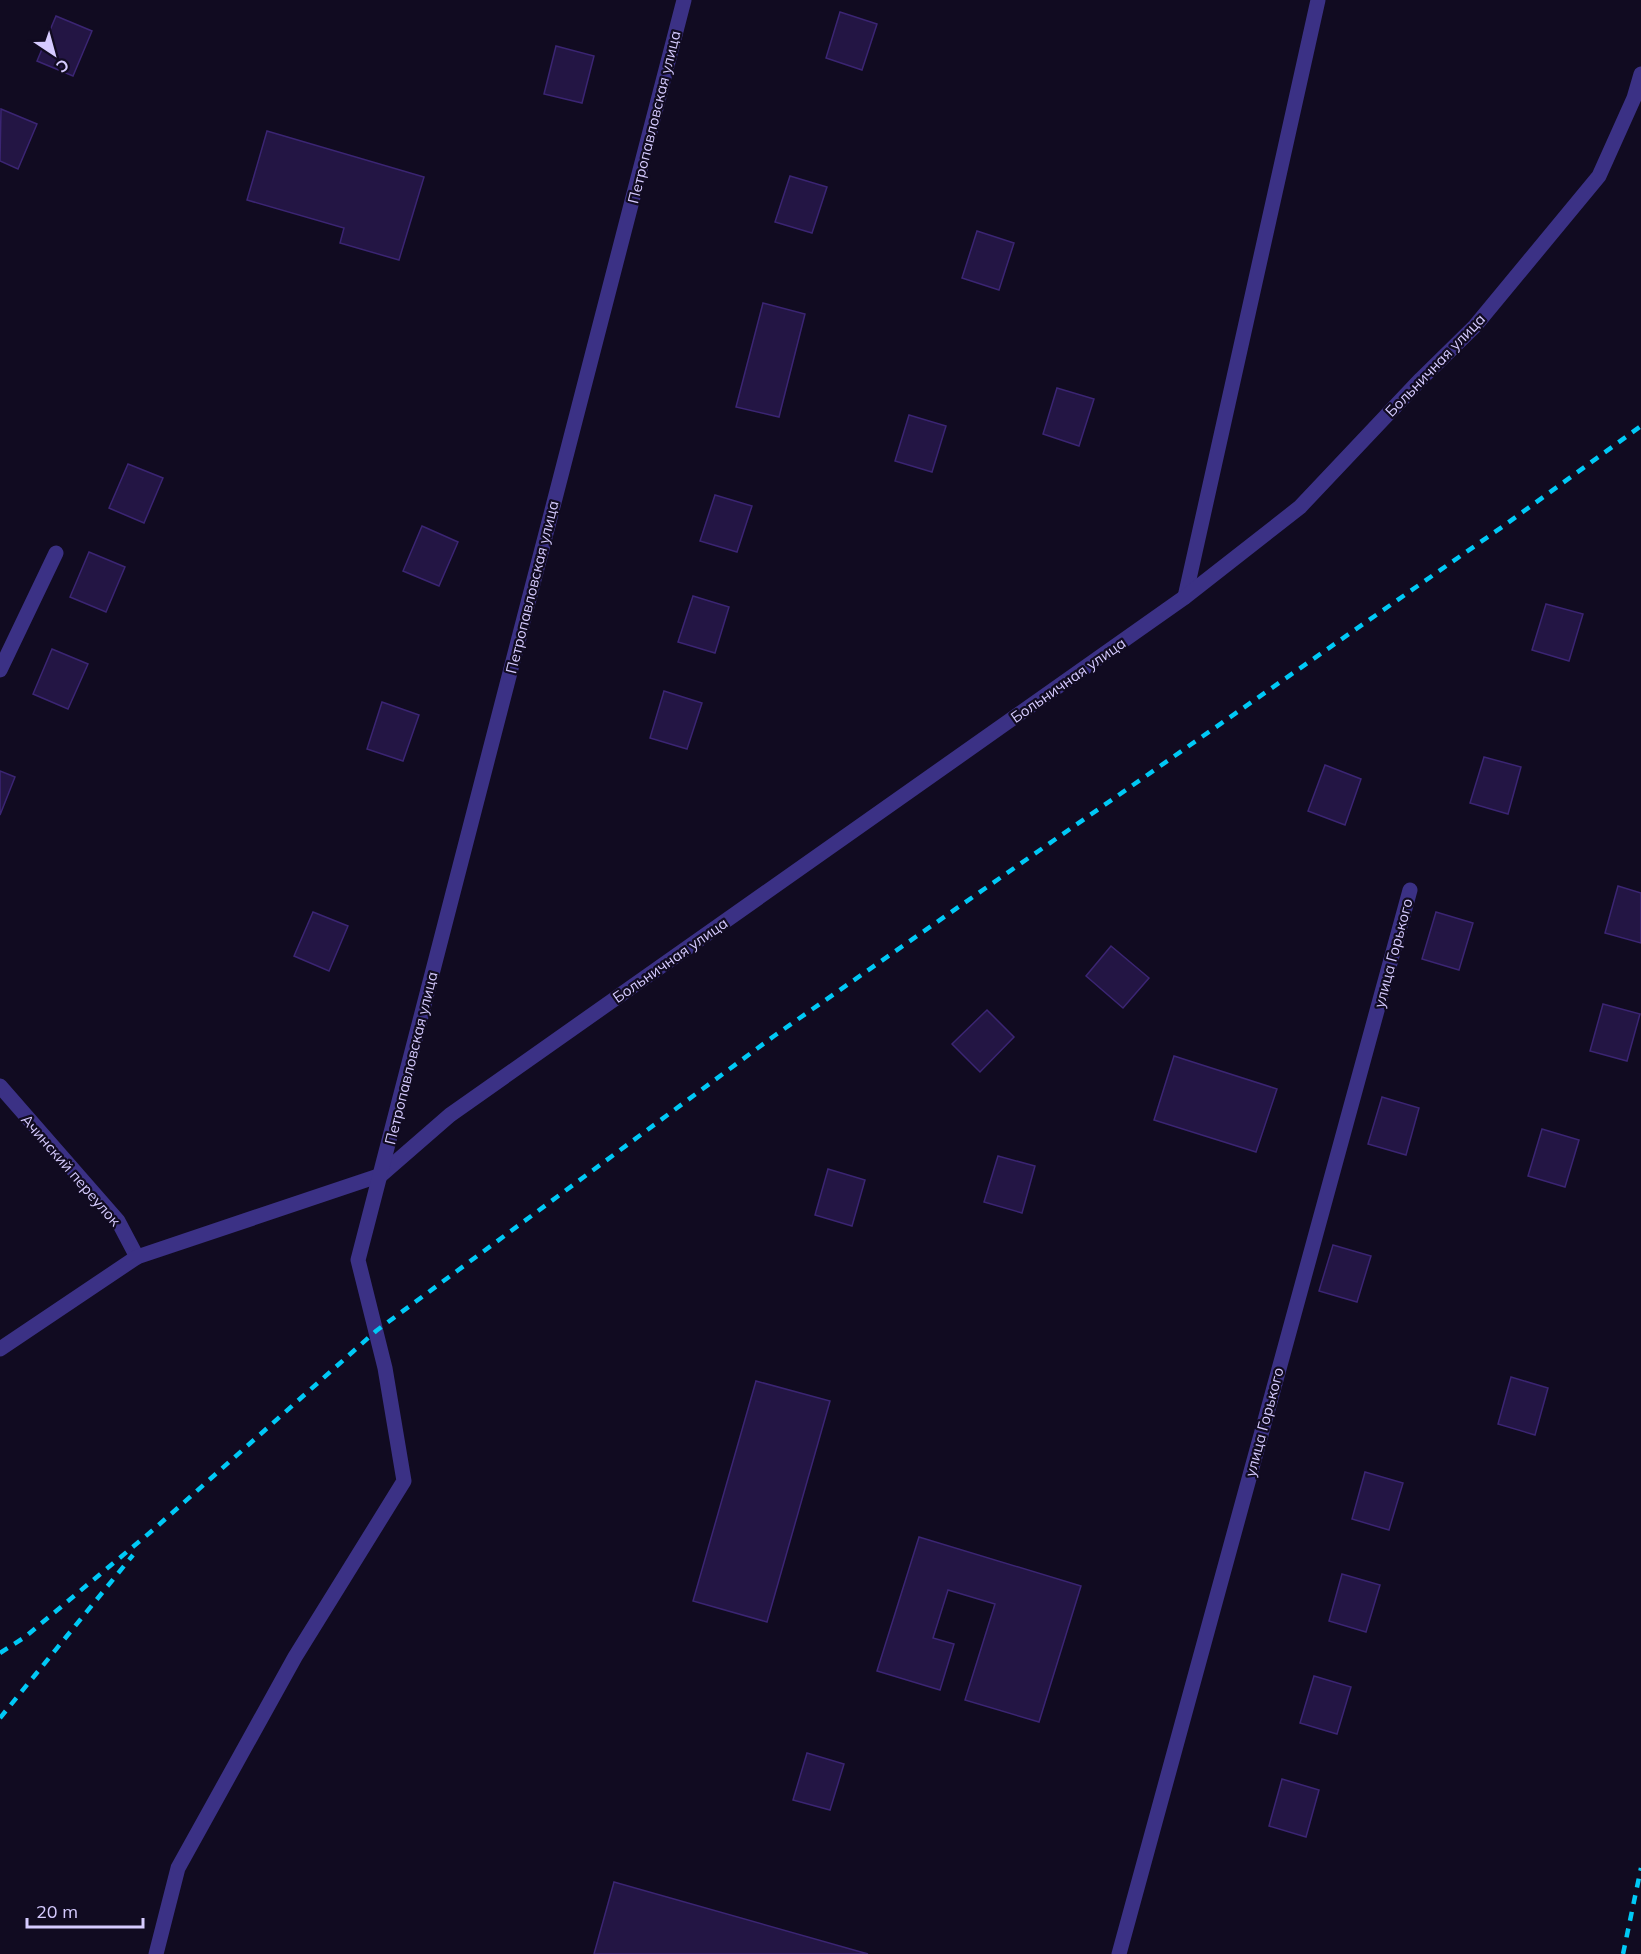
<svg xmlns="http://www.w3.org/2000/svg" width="1641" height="1954" viewBox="0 0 1641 1954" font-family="Mulish,sans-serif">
  <rect width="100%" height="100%" fill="#110b21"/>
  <g fill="#231544" stroke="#3b2573" stroke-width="1.5">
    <path d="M840 12 877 24 862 70 826 58Z"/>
    <path d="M56 16 92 31 73 76 37 61Z"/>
    <path d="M556 46 594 56 582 103 544 94Z"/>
    <path d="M1 109 37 124 18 169 0 161Z"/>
    <path d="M267 131 424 177 399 260 340 243 344 228 247 200Z"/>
    <path d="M790 176 827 187 812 233 775 222Z"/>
    <path d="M977 231 1014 243 999 290 962 278Z"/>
    <path d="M763 303 805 314 779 417 736 407Z"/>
    <path d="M1057 388 1094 399 1079 446 1043 434Z"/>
    <path d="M909 415 946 426 932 472 895 461Z"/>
    <path d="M128 464 163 478 144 523 109 508Z"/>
    <path d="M715 495 752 506 737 552 700 541Z"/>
    <path d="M422 526 458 542 439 586 403 571Z"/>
    <path d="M89 552 125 567 106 612 70 597Z"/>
    <path d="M693 596 729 607 715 653 678 642Z"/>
    <path d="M1546 604 1583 614 1569 661 1532 650Z"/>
    <path d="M52 649 88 664 68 709 33 694Z"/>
    <path d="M664 691 702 703 687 749 650 738Z"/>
    <path d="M382 702 419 715 403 761 367 749Z"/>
    <path d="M1484 757 1521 767 1508 814 1470 803Z"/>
    <path d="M1325 765 1361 779 1345 825 1308 811Z"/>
    <path d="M0 771 15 777 0 815Z"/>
    <path d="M1618 886 1641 893V943L1605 933Z"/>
    <path d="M313 912 348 926 329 971 294 956Z"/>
    <path d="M1436 912 1473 923 1459 970 1422 959Z"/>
    <path d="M1111 946 1149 978 1123 1008 1086 976Z"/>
    <path d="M1603 1004 1640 1014 1627 1061 1590 1051Z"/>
    <path d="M987 1010 1014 1037 980 1072 952 1044Z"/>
    <path d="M1174 1056 1277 1089 1256 1152 1154 1120Z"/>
    <path d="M1382 1097 1419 1108 1406 1155 1368 1144Z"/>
    <path d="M1542 1129 1579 1140 1565 1187 1528 1176Z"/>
    <path d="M998 1156 1035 1166 1022 1213 984 1202Z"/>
    <path d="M828 1169 865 1180 852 1226 815 1215Z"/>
    <path d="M1333 1245 1371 1256 1357 1302 1319 1291Z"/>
    <path d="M1511 1377 1548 1388 1535 1435 1498 1424Z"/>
    <path d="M756 1381 830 1401 767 1622 693 1601Z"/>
    <path d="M1365 1472 1403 1483 1389 1530 1352 1519Z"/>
    <path d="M919 1537 1081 1586 1039 1722 965 1700 995 1604 948 1590 933 1638 954 1644 940 1690 877 1671Z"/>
    <path d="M1342 1574 1380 1585 1366 1632 1329 1621Z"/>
    <path d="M1314 1676 1351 1687 1337 1734 1300 1723Z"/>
    <path d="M807 1753 844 1764 830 1810 793 1800Z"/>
    <path d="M1282 1779 1319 1790 1306 1837 1269 1826Z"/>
    <path d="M614 1882 868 1954H594Z"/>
  </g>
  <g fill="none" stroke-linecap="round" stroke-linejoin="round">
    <g stroke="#3b3185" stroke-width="15">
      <path d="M1185 597 1318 0"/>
      <path d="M0 670 56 553"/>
      <path d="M0 1086 118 1221 137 1257"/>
      <path d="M0 1349 137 1257 381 1175 450 1115 1185 597 1300 507 1421 379 1475 326 1599 176 1634 98 1641 74"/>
      <path d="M156 1954 178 1868 295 1657 404 1481 385 1368 358 1260 684 0"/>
      <path d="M1119 1954 1410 890"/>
    </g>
    <g stroke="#00c9f6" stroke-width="4.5" stroke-dasharray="9 8" stroke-linecap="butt">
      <path d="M0 1653 25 1637 153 1530 376 1331 774 1036 1502 527 1641 426"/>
      <path d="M0 1718 133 1555"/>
      <path d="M1623 1954 1641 1868"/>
    </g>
  </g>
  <g text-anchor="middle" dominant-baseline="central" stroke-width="4.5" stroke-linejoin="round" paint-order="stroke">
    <g font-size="15" fill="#d6cbff" stroke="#110b21">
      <text transform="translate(654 117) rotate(-76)">Петропавловская улица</text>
      <text transform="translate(1435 365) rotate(-46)">Больничная улица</text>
      <text transform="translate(532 587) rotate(-76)">Петропавловская улица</text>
      <text transform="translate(1068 680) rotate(-35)">Больничная улица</text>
      <text transform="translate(1393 953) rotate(-75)">улица Горького</text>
      <text transform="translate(670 960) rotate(-35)">Больничная улица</text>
      <text transform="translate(411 1058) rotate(-76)">Петропавловская улица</text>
      <text transform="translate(71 1170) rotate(49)">Ачинский переулок</text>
      <text transform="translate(1264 1422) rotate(-75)">улица Горького</text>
    </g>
  </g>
  <g transform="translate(54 54) rotate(144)" stroke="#110b21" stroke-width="4.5" paint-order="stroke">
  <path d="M0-4.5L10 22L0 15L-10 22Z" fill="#d6cbff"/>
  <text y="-9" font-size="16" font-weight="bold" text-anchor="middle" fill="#d6cbff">С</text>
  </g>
  <path d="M27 1918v9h116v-9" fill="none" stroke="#d6cbff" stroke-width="3"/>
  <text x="36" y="1918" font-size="18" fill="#d6cbff" stroke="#110b21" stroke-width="4.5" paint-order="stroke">20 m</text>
</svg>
